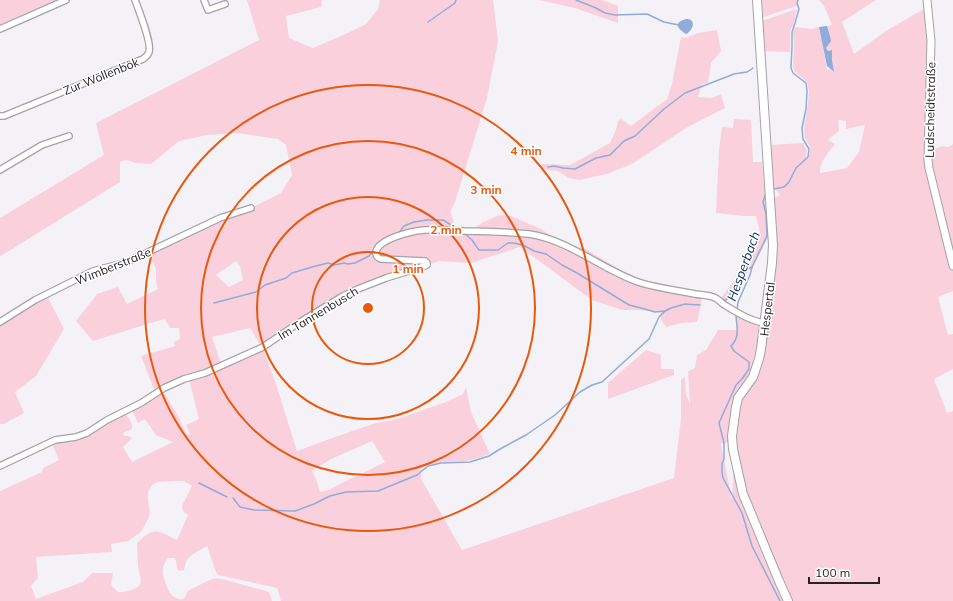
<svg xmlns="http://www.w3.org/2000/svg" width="953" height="601" viewBox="0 0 953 601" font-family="Mulish,sans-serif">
  <rect width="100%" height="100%" fill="#f4f2f7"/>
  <g fill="#fad0dd" fill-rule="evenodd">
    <path d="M0 0H65L0 29Z"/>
    <path d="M247 0H322L321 7 286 16 289 38 313 48 350 32 366 24 378 9 380 0H493L498 41 487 98 455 202 450 212 454 222 449 229H435L380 243 377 259 420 261V265L362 285 262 346 276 384 297 451 335 437 376 423 394 420 446 402 463 394 466 387 471 412 490 454C484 456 478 458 471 460 454 463 436 459 421 469V479L462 550 674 478 681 419V380L685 377 686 394 690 405 688 371 695 368 697 355 706 350 718 330H737V314L760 326 758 342 753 361 754 366 749 377 738 392 729 442 721 444 732 500 736 421 739 405 762 361 773 198 780 195 773 186 770 145 803 143 807 151 806 156 808 159 810 153V147L805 138 804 128 807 111 809 91 807 82 795 72 793 68 794 43 793 32 795 27 812 29 819 27 822 40 827 70 830 69 833 72 832 60V50L828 51 826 47 830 36 827 26 832 25 824 6 819 0H876L842 22 854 54 886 31 922 10H925L928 37 925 152 943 146 948 147 953 144V291L938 297 948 335 953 334V369L934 379 947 413 953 411V601H281L277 588 218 575 216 572 207 546C201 550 191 554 187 560 185 564 185 567 184 570L180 571 177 569 176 560 174 558H168C163 565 161 570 164 578 166 586 171 601 183 599 186 597 186 594 188 591 191 589 209 580 213 579 216 578 219 579 222 579L269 592 272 601H0V491L42 472 43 468 59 460 52 444 109 421 125 414C129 418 133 423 132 429L123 433 124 436H129L132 438 123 447 132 462 173 442 156 435 145 419 138 423 132 410 163 391 177 414 187 435 190 434 186 425 199 419 189 379 155 392 141 356 175 346 174 342 180 339 179 328H170L165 319 154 322 93 341 76 321 97 294 118 287 127 304 158 289 156 282V269L149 254 221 220 253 207 281 193 292 175 286 145 278 139 237 133 207 135 179 141 151 164 136 163 126 160 120 162V182L9 251 0 256V218L104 155 96 123 259 40ZM838 120 846 121V129L865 125 859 152 847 168 820 173C819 162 829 152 835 144L828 140 839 131ZM236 261 240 266 243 280 229 287 216 275ZM250 328 261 346 221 364 212 337ZM372 441 385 462C372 469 359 475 346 481 336 485 332 490 320 492L316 479 312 471 331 459ZM175 481H184L192 486 182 506 183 511 188 515 177 540C157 531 156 525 137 543L138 566 141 581 139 586C133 590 125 593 118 592L111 585 113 573H92L83 582 36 599 31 586 38 578 36 557 112 552 111 544 128 541 141 532 148 519 150 513 148 500V492L152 485 157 482Z"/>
    <path d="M539 0H602L618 6V23L575 8Z"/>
    <path d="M762 0H797V6L763 17Z"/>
    <path d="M797 9 794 23 790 31V52L764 51 762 21Z"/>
    <path d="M717 30 721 51 711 63 708 83 702 84 698 97 712 98 721 94 725 108 686 128 632 164 607 174 579 180 569 178 558 171 541 169 542 164 570 165 610 143 616 130 618 121 621 119 631 126 667 99 672 84 681 37 686 38 698 33Z"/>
    <path d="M734 119 751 120 753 162H762L764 185 767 184 770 240 767 239 753 267 749 270 725 303 721 298 745 266 760 233 756 216H744L716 213 719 150 722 127 733 128Z"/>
    <path d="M500 215 511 216 541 229 561 243 575 249 582 247 621 270 636 284 702 296 701 305 697 322 681 323 666 327 661 320V312L639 310H622L592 300 520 247 471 263 440 261 430 264 426 260 379 257 378 250 392 239 416 232 474 229 483 222Z"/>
    <path d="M47 296 64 329 36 376 15 392 24 413 4 424H0V324Z"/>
    <path d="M646 350 661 355V369H674V375L608 399V383Z"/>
  </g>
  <g fill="#8facda">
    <path d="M686 19C697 18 693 31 686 34 677 28 673 23 686 19Z"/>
    <path d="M827 26 830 36 831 41 826 48 828 51 832 50V60L834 72 827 66 819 27Z"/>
  </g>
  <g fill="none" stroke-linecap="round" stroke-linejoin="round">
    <g stroke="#8facda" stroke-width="1.5">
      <path d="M576 0 596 8 605 13 615 15 647 14 664 22 679 25"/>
      <path d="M761 0V7"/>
      <path d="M428 22 455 3 456 0"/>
      <path d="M548 167 554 166 563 168 575 169 596 158 610 155 624 141 635 136 664 109 685 93 734 74 747 72 753 68"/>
      <path d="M774 189 784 187 789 182 796 168 808 157 809 149 803 139 802 128 806 109 807 91 806 83 793 73 791 68 792 46V32L795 23 799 9 797 3 798 0"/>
      <path d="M399 233 404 226 414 222 427 220H443L456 228"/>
      <path d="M464 233 472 240 479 250H498L508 243H514L523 245 534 251 546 254 562 265 577 273 629 305 641 308 655 312 665 311 671 308 685 304 700 305"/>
      <path d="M722 300H726L748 269 752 267"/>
      <path d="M214 303 248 294 256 292 265 285 286 278 292 273 312 267 328 263 334 265 344 263 348 264 355 263 369 256 375 249"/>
      <path d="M737 310 738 302 750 275 752 267 767 236 766 214 763 202 766 193"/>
      <path d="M736 314C736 326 741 336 731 346L734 351 749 362V369L742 379 736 385 719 423 724 443V459L722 464V472L723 478 742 513 752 546 780 601"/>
      <path d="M199 483 227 497"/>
      <path d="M233 498 240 507 254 510 295 511 314 504 330 496 346 492 378 491 417 475 428 466 441 463 470 462 489 456 500 449 526 435 555 415 580 392 592 385 602 382 649 339 659 317 665 311"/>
    </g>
    <g stroke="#a4a2a6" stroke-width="8">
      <g id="minor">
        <path d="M204 0 208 10 225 4"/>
        <path d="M0 29 66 0"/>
        <path d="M0 116H4L143 59C146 57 148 55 149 52 152 43 139 11 135 0"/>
        <path d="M0 170 42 145 69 136"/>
        <path d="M0 322 35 300 93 271 127 262 220 218 251 208"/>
        <path d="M0 466 55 440 76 437 87 433 107 420 141 403 164 388 184 379 205 373 263 347 300 322 343 296 358 289 386 278 425 266 427 265V263L425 261 381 259C378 258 376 257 376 253 376 239 413 231 424 230 437 229 451 230 464 231 486 231 507 232 529 234 569 240 601 269 638 282 656 288 676 290 695 294 701 295 708 295 713 297 717 298 720 301 723 304 736 312 750 321 765 323"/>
      </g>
    </g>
    <g stroke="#a4a2a6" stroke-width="9">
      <path id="tertiary" d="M927 0 931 41 928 160 929 168 953 266"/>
    </g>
    <g stroke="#a4a2a6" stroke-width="10">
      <path id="secondary" d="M757 0 773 245 772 263 761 349 759 359 753 377 738 398 736 407 732 436 733 449 743 494 779 581 788 601"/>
    </g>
    <use href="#minor" stroke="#fff" stroke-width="5.5"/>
    <use href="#tertiary" stroke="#fff" stroke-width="7"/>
    <use href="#secondary" stroke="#fff" stroke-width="8"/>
  </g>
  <g fill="none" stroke="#e8590c" stroke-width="2">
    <circle cx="368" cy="308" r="56"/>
    <circle cx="368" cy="308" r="111"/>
    <circle cx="368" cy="308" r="167"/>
    <circle cx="368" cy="308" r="223"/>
  </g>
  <g text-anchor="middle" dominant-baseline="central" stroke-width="3" stroke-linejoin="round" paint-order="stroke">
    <g font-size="12" fill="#242425" stroke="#fff">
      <text transform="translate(101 76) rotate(-22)">Zur Wöllenbök</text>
      <text transform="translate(930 110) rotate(-89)">Ludscheidtstraße</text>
      <text transform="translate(113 266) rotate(-22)">Wimberstraße</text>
      <text transform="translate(767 309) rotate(-83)">Hespertal</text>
      <text transform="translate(318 313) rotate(-31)">Im Tannenbusch</text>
    </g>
    <g font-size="13" font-style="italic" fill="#0d3067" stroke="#fff">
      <text transform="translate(743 266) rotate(-70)">Hesperbach</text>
    </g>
  </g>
  <circle cx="368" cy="308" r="6" fill="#e8590c" stroke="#fff" stroke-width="2"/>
  <g font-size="12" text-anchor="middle" font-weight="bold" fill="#e8590c" stroke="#fff" stroke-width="3" stroke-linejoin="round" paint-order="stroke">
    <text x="526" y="155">4 min</text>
    <text x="486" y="194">3 min</text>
    <text x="446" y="234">2 min</text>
    <text x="408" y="273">1 min</text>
  </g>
  <path d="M809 577v6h70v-6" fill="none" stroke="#242425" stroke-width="2"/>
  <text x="815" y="577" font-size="12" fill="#242425" stroke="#ffffff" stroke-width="3" paint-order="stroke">100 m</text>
</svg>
